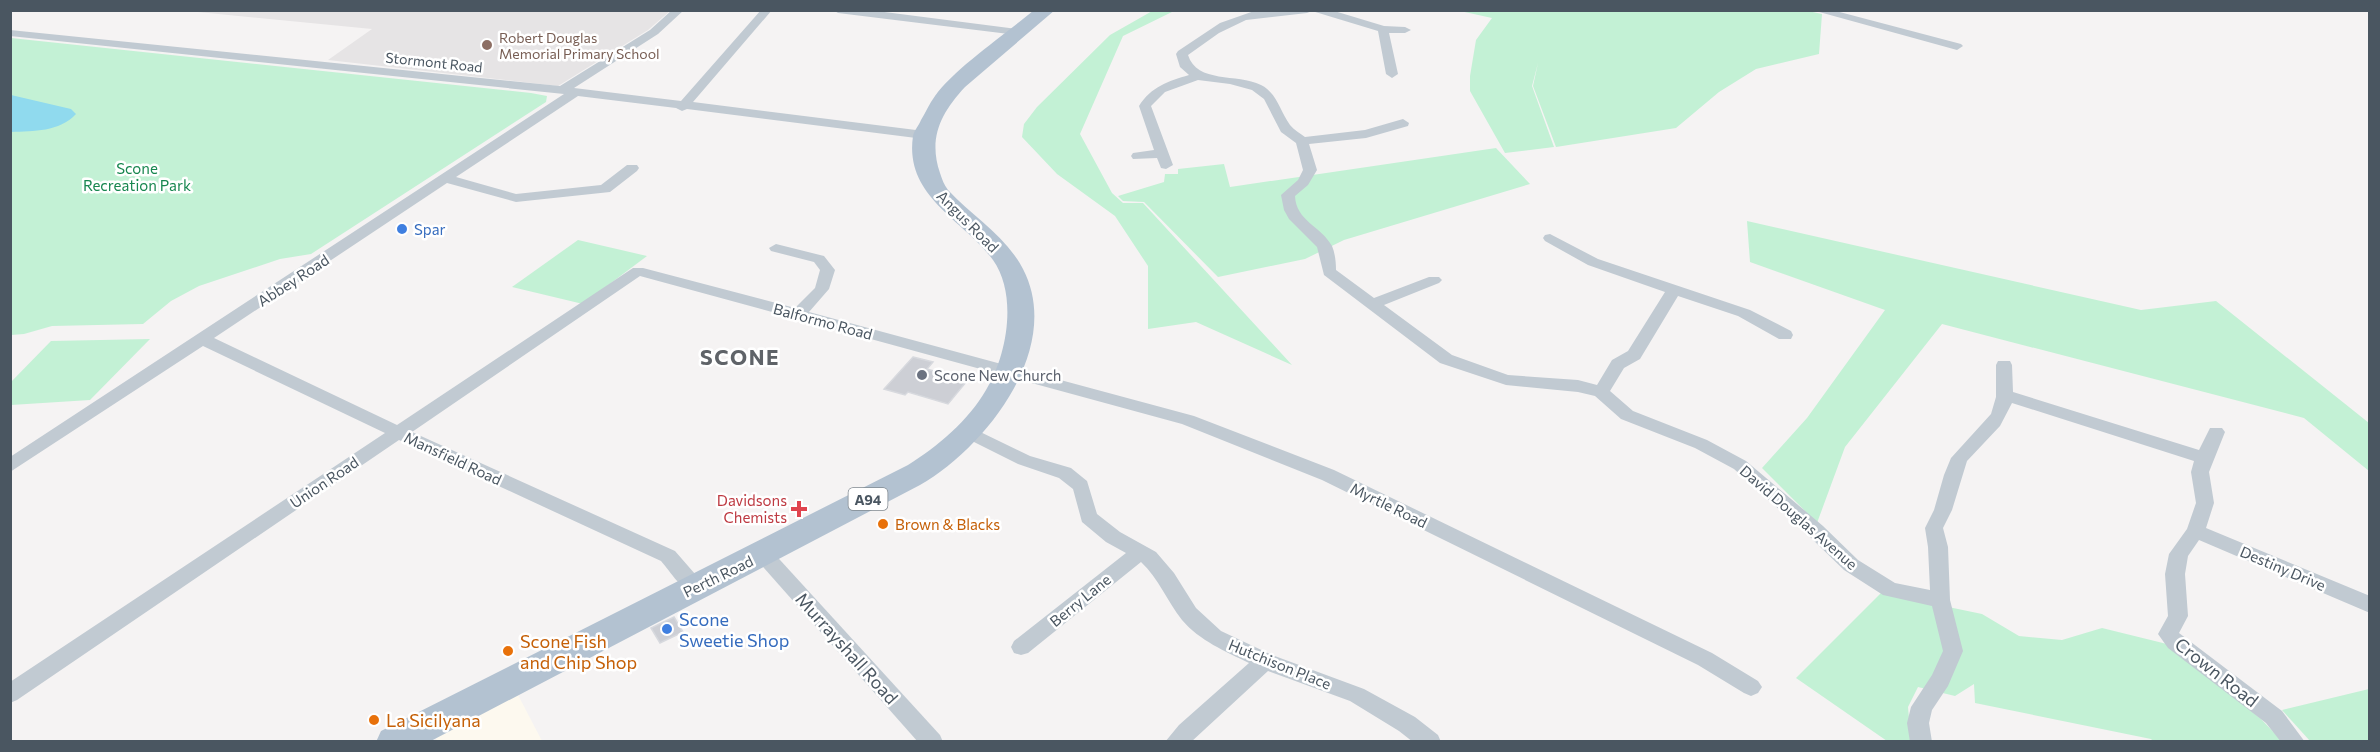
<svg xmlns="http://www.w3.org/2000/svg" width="2380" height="752" viewBox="0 0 2380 752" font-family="Commissioner,sans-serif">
  <rect width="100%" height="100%" fill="#f5f3f3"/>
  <path fill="#fdf9ef" d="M517 693 542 741H437L435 735Z"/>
  <path fill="#e6e4e5" d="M188 11H670L648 30 558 86 328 60 372 29Z"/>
  <g fill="#c3f1d5">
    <path d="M1154 10 1174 11 1123 36 1080 134 1112 193 1123 203H1143L1292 365 1196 322 1148 329V266L1115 216 1057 174 1022 137 1024 124 1037 107 1110 35Z"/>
    <path d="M1808 11 1822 14 1819 54 1756 69 1719 92 1676 128 1556 147 1533 86 1538 63 1532 86 1554 147 1505 153 1470 91V76L1476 40 1492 18 1460 11Z"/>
    <path d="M11 38 531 93 547 96 546 102 311 254 280 259 199 286 171 301 143 324 52 326 24 334 11 335Z"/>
    <path d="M1496 148 1530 184 1344 240 1305 259 1218 277 1144 202 1123 201 1118 196 1164 182 1165 174H1178V169L1224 164 1230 187Z"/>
    <path d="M1747 221 2141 310 2216 301 2369 423V471L2304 418 1942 324 1845 447 1817 523 1762 468 1807 418 1885 310 1750 262Z"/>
    <path d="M578 240 647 256 583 304 512 287Z"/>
    <path d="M150 339 90 400 11 405V382L51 341Z"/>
    <path d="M1881 593 1982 614 2019 636 2062 640 2102 628 2171 645 2261 719 2282 741H2153L2151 739 1975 703 1974 684 1955 696 1918 687 1908 707 1911 741H1887L1796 678Z"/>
    <path d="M2369 689V741H2310L2282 710Z"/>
  </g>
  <path fill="#90daee" d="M11 95 71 109 76 114C59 132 34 131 11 132Z"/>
  <g fill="#cdcfd5" stroke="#d7d9de" stroke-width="1.5">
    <path d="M913 357 933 362 927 369 967 381 948 404 908 392 905 395 884 389Z"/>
    <path d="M674 617 683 632 660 643 651 628Z"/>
  </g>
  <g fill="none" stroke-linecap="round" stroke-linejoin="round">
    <g fill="#c1cad2" fill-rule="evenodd">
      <path d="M672 10H684L658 34 574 88 681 101 761 10H772L693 102 924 131 930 135 924 139 687 109 682 111 676 108 578 96 456 177 516 194 601 185 627 165H637L639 168 637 171 610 192 516 202 447 183 214 338 397 425 633 268H643L795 308 815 288 820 270 814 262 771 251 769 248 776 244 824 256 835 270 829 289 809 312 1194 416 1334 470 1712 653 1758 681 1762 687 1758 693 1751 696 1744 693 1698 665 1322 480 1182 424 640 276 412 432 675 551 702 582 705 587 702 592C685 598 672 573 661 561L399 440 17 700 10 703V682L385 433 203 346 10 472V457L564 94 10 36V30L560 86 650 30Z"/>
      <path d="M833 10H869L1017 29 1023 32 1017 35 838 13Z"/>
      <path d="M1257 10H1331L1384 26 1405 27 1411 30 1405 33H1389L1398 74 1392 78 1386 74 1378 31 1312 11 1307 13 1246 20 1219 33 1188 55C1197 84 1237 73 1261 85 1277 93 1280 111 1290 125 1294 130 1300 133 1305 137L1365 130 1403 119 1409 123 1408 126 1366 138 1309 144 1317 170 1308 185 1295 196C1296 221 1321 226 1332 246 1335 253 1336 262 1336 270L1374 298 1429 277H1439L1442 280 1439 283 1384 305 1452 355 1508 375 1578 380 1597 385 1612 360 1628 351 1665 292 1588 265 1545 241 1543 238 1545 235 1550 234 1598 259 1750 310 1791 331 1793 335 1791 339H1779L1738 316 1678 296 1640 359 1624 368 1610 391 1633 411 1707 440 1746 461 1823 526 1858 560 1895 583 1930 590 1928 547 1925 528 1934 510 1944 475 1951 458 1991 414 1996 397V365L1998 361H2010L2012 365 2013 392 2199 450 2210 428H2222L2225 432 2209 472 2214 503 2206 528 2370 596V613L2199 540 2188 556 2185 574 2188 616 2179 633 2282 711 2305 742H2281L2266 723 2168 648 2158 634 2168 616 2165 574 2169 554 2187 529 2196 503 2191 472 2194 461 2012 403 2000 426 1967 461 1952 510 1943 528 1948 547 1950 600 1963 651 1948 686 1932 710 1929 723 1932 742H1910L1907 723 1911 707 1932 675 1943 651 1932 606 1883 595 1844 570 1809 536 1734 469 1695 448 1621 419 1595 396 1578 392 1506 385 1440 363 1324 275 1317 247 1289 219 1284 210 1281 195 1298 180 1303 170 1296 143 1281 132 1264 99 1252 90 1230 84 1198 80 1165 92 1151 106 1173 165 1166 169 1161 168 1157 158 1133 159 1131 156 1133 153 1154 150 1139 106C1151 87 1168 81 1189 75L1180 67 1176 54 1178 51 1220 23Z"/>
      <path d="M1812 10H1832L1961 44 1963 46 1957 50Z"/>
      <path d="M968 426 1030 456 1071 468 1087 481 1097 514 1120 532 1156 552 1174 573 1196 608 1221 631 1272 655 1364 689 1415 717 1438 735 1441 742H1413L1399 731 1350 701 1268 671 1191 742H1165L1179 725 1249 663C1225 651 1200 641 1182 620 1167 601 1159 579 1141 562L1028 653 1021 655 1014 653 1011 647 1014 641 1126 553 1106 542 1082 522 1073 489 1059 478 1018 464 962 436 959 432 962 428Z"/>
      <path d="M763 547 770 549 940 735 943 742H918L756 559 753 554 756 549Z"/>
    </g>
    <path fill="#b3c2d1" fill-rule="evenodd" d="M1034 10H1055L965 87C941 113 928 138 940 173 942 179 944 185 948 190 972 216 1006 236 1023 269 1064 348 986 447 920 485L429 742H376L381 731 908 465C937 447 969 420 986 390 1007 356 1018 295 993 260 964 220 904 197 913 136 914 131 919 125 921 120 926 112 929 104 935 96 955 68 1006 34 1034 10Z"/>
  </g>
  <circle fill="#8d6e63" stroke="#fff" stroke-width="2" cx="487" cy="45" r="6"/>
  <g fill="#3f7fe0" stroke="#fff" stroke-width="2">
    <circle cx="402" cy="229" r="6"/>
    <circle cx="667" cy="629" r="6"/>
  </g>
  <circle fill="#6b7280" stroke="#fff" stroke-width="2" cx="922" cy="375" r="6"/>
  <path fill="#e0444e" stroke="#fff" stroke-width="2" d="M796 500h6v6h6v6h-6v6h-6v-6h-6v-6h6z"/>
  <g fill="#e8710a" stroke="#fff" stroke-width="2">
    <circle cx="883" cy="524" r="6"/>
    <circle cx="508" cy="651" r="6"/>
    <circle cx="374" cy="720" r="6"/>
  </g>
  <g text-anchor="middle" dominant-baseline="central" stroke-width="5" stroke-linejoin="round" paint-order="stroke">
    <g font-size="14" fill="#785e54" stroke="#fff" text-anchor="start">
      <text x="499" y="37">Robert Douglas<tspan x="499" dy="16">Memorial Primary School</tspan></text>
    </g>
    <g font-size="14" fill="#4a5661" stroke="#fff">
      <text transform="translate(434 62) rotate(6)">Stormont Road</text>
    </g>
    <rect fill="#fff" stroke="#808990" stroke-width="1.5" x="848.5" y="488" width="39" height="22" rx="4.5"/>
    <g font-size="14" font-weight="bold" fill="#4a5661">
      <text x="868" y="499">A94</text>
    </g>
    <g font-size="15" fill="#17864f" stroke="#fff">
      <text x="137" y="168">Scone<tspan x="137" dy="17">Recreation Park</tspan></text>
    </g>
    <g font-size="15" fill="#4a5661" stroke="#fff">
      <text transform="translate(968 221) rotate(45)">Angus Road</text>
      <text transform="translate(293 280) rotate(-33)">Abbey Road</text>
      <text transform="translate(823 321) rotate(15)">Balformo Road</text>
      <text transform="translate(453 458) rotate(25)">Mansfield Road</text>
      <text transform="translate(324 482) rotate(-34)">Union Road</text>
      <text transform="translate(1389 505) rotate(26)">Myrtle Road</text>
      <text transform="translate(1799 517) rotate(41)">David Douglas Avenue</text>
      <text transform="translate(2283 568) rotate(23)">Destiny Drive</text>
      <text transform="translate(718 576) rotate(-26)">Perth Road</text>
      <text transform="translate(1080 600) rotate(-39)">Berry Lane</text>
      <text transform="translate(1280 664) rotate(22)">Hutchison Place</text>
    </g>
    <g font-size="15" fill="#366cbe" stroke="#fff" text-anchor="start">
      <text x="414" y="229">Spar</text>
    </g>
    <g font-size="15" fill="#5b616d" stroke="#fff" text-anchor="start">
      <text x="934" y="375">Scone New Church</text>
    </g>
    <g font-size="15" fill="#be3a42" stroke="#fff" text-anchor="end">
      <text x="787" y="500">Davidsons<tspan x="787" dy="17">Chemists</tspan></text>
    </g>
    <g font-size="15" fill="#c56008" stroke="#fff" text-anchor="start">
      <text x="895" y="524">Brown &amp; Blacks</text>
    </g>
    <g font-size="18" fill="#366cbe" stroke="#fff" text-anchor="start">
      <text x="679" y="619">Scone<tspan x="679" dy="21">Sweetie Shop</tspan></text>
    </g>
    <g font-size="18" fill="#c56008" stroke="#fff" text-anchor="start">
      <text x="520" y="641">Scone Fish<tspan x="520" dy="21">and Chip Shop</tspan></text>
      <text x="386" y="720">La Sicilyana</text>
    </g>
    <g font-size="18" fill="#4a5661" stroke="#fff">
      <text transform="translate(847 648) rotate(48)">Murrayshall Road</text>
      <text transform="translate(2217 672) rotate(38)">Crown Road</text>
    </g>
    <g font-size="21" font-weight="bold" letter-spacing="1.5" fill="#5f6368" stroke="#fff">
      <text x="740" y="356">SCONE</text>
    </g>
  </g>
  <rect width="2380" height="752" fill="none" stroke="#4a5661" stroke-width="24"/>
</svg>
